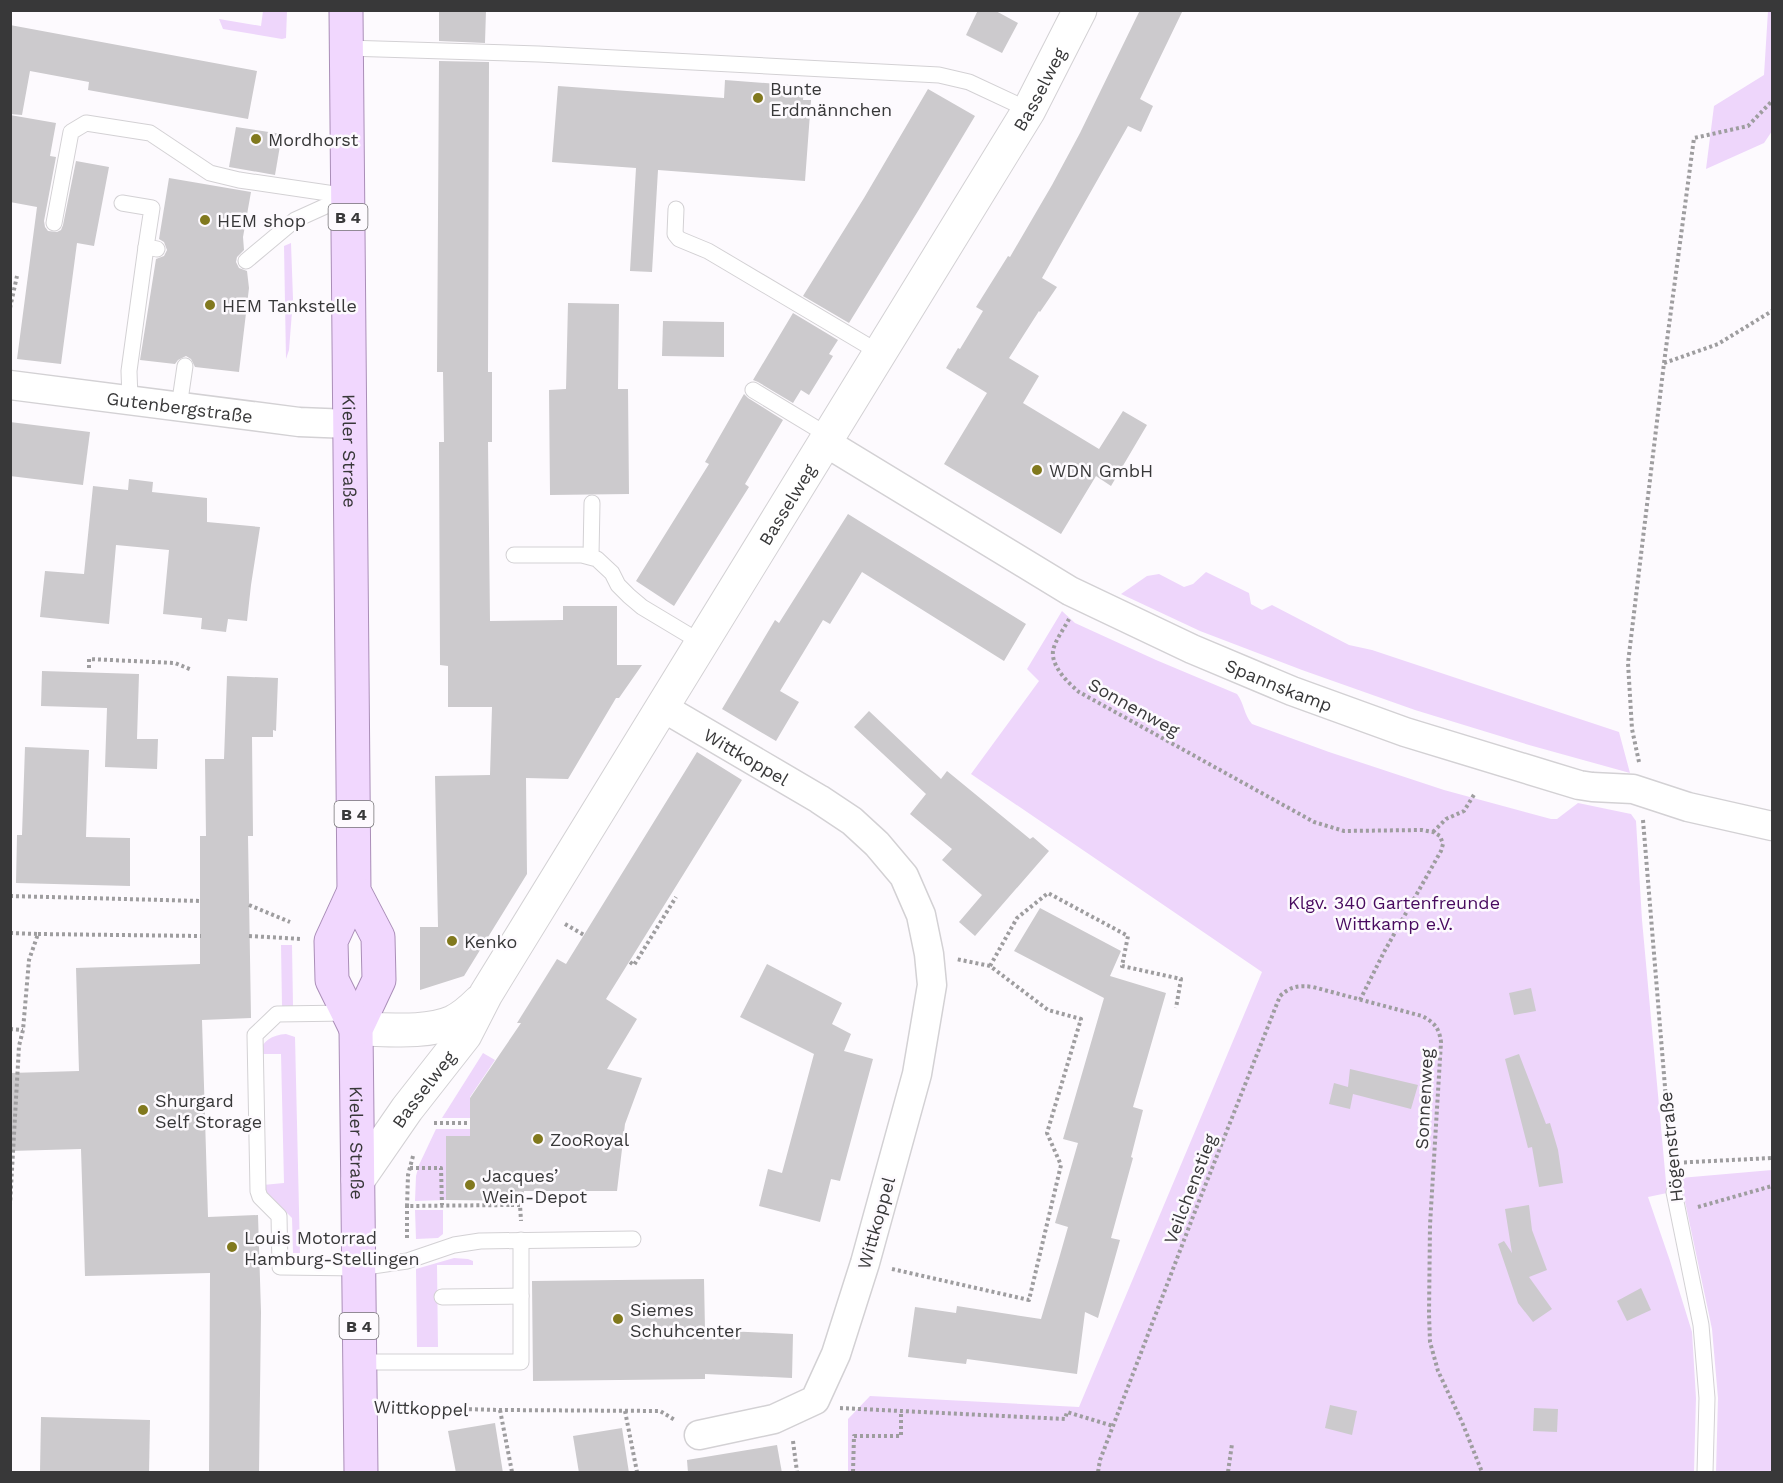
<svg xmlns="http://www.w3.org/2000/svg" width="1783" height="1483" viewBox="0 0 1783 1483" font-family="'Work Sans',sans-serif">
  <rect width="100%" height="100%" fill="#fdfafe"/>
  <g fill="#eed6fb">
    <path d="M263 11H287L286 38 282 39 223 29 219 19 261 26Z"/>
    <path d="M1768 11H1772V131L1764 143 1706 169 1714 106 1764 75Z"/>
    <path d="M291 243 293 299 289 350 286 359 284 246Z"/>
    <path d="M1206 572 1249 593 1251 604 1262 610 1272 605 1349 645 1372 650 1619 732 1630 773 1529 745 1415 710 1302 670 1200 631 1121 594 1147 576 1159 574 1184 587 1193 584Z"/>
    <path d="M1062 611 1075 623 1156 660 1237 694C1244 703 1244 715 1252 724L1329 752 1444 790 1551 819H1557L1578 803 1631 814 1636 821 1642 920 1667 1193 1648 1197 1670 1261 1692 1332 1696 1398 1694 1472H848V1419L870 1396 1079 1407 1262 972 971 774 1039 681 1027 669Z"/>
    <path d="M281 945H292L293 1006H282Z"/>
    <path d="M286 1034 295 1037 300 1253H293L292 1218 263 1189V1185L284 1183 281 1054H259C262 1041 272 1035 286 1034Z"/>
    <path d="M483 1053 495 1060 470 1097V1118H442Z"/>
    <path d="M436 1129H470V1136H446V1200L415 1201 416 1176 419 1165Z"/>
    <path d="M1772 1170V1472H1716L1718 1398 1712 1329 1680 1178Z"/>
    <path d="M415 1210H443V1234L438 1238 416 1239Z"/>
    <path d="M454 1258 468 1259 473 1261V1265H437L438 1347H417L416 1269Z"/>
  </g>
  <g fill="#cccacd">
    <path d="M439 10H486L485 43 439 41Z"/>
    <path d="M978 10H994L1018 23 1002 53 966 35Z"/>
    <path d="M1140 10H1183L1140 99 1153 106 1141 132 1128 126 1042 278 1057 287 1040 312 1039 311 1009 358 1039 376 1023 403 1099 449 1123 411 1147 425 1111 486 1096 476 1061 534 944 464 987 393 946 368 958 348 960 349 983 311 976 307 1008 256 1010 257 1052 185 1080 133Z"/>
    <path d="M10 25 257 71 248 119 88 90 89 82 30 71 22 115 10 114Z"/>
    <path d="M439 61 489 62 488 372H492V442H488L490 621 563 620V606H617V665H642L619 698H616L568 779 526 778 527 874 464 976 420 990V927H438L435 776 490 775 492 707H448V666L440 665 439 442H444L443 372H437Z"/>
    <path d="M725 80 804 86 803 100H811L805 181 658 170 652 272 630 271 636 168 552 162 558 86 724 98Z"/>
    <path d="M928 89 975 116 918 211 849 323 803 296 864 198Z"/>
    <path d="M10 115 56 123 50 156 56 157 44 221 45 227 48 231 57 232 61 230 63 225 76 161 109 167 94 246 77 243 61 364 17 359 37 207 10 202Z"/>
    <path d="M236 127 282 134 275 175 229 167Z"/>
    <path d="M169 178 251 192 243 237 244 250 237 257 236 262 239 268 247 271 249 288 239 372 195 367 191 359 186 356 178 360 175 364 140 360 156 259 164 256 167 250 164 242 159 239Z"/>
    <path d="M568 303 619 304 618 389H628L629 494 550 495 549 390 566 389Z"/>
    <path d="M793 313 838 340 829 354 833 356 809 395 801 390 793 403 758 382 753 380Z"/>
    <path d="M663 321 724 322V357L662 356Z"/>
    <path d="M744 394 748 398 783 420 745 484 749 487 674 606 636 581 709 464 705 462Z"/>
    <path d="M10 422 90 432 83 485 10 476Z"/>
    <path d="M129 479 153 482 152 492 207 498V522L260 527 251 585 247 621 228 619 226 632 201 629 202 618 163 614 169 550 116 545 109 624 40 617 45 571 84 574 93 486 128 490Z"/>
    <path d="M848 514 1026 624 1004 661 862 572 830 624 823 620 780 691 799 702 776 741 722 709 775 620 779 623Z"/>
    <path d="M42 671 139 674 137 739H158L157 769 105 767 107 708 41 706Z"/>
    <path d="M227 676 278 678 276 731 273 730V737H252L253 836H248L251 1018 202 1020 208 1217 258 1215 261 1312 259 1473H209L210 1273 85 1276 81 1149 10 1151V1073L79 1071 76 968 200 964V836H206L205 759H224Z"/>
    <path d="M869 711 941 779 947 771 1030 839 1033 837 1049 851 975 936 959 922 982 895 942 860 952 849 910 814 926 794 854 727Z"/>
    <path d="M25 747 89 750 86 837 130 838V886L16 883 17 835H22Z"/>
    <path d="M697 752 742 780 606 999 637 1019 607 1069 642 1078 625 1124 617 1191H524L523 1201 446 1200V1136H470V1098L521 1023H517L557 959 566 964Z"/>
    <path d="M1040 908 1121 951 1110 976 1166 993 1133 1107 1143 1110 1131 1157 1133 1158 1111 1238 1120 1240 1098 1318 1085 1312 1077 1374 967 1359 966 1364 908 1357 915 1307 956 1313 957 1306 1041 1319 1058 1262 1068 1227 1055 1223 1078 1143 1063 1139 1104 998 1014 951Z"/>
    <path d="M767 964 842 1003 832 1024 851 1034 844 1051 873 1059 840 1181 831 1179 820 1222 759 1206 768 1169 782 1173 814 1054 740 1017Z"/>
    <path d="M1531 988 1536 1011 1514 1015 1509 993Z"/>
    <path d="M1519 1054 1546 1124 1550 1123 1558 1150 1563 1183 1539 1187 1532 1147 1528 1148 1505 1059Z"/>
    <path d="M1350 1069 1418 1085 1411 1109 1353 1094 1350 1109 1329 1104 1334 1083 1348 1087Z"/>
    <path d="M1529 1205 1532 1230 1547 1270 1529 1277 1552 1309 1533 1322 1518 1303 1498 1244 1504 1241 1512 1253 1505 1209Z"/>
    <path d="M704 1279 705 1330 793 1334 792 1378 705 1374V1379L533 1381 532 1281Z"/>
    <path d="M1641 1288 1651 1310 1627 1321 1617 1301Z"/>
    <path d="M1330 1405 1357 1411 1352 1435 1325 1428Z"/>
    <path d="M1534 1408 1558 1409 1557 1432 1533 1431Z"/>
    <path d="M41 1417 150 1420 149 1473 40 1471Z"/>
    <path d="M495 1423 503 1473H456L448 1431Z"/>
    <path d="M622 1428 629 1473H579L573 1436Z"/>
    <path d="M777 1445 782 1473H688L687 1460Z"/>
  </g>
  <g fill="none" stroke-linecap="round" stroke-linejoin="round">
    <g stroke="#d3d1d4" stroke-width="17">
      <g id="service">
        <path d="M346 48 539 54 939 75 969 82 1029 110"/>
        <path d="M122 203 152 208 146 247 157 249"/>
        <path d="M676 209 675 234 679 239 708 251 730 264 880 353"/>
        <path d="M54 223 71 132 86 123 150 133 210 173 239 180 348 196 295 220 246 261"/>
        <path d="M753 390 829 436"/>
        <path d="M130 400 129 371 146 247"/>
        <path d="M179 407 185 366"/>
        <path d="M514 555H582L597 559 612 573 618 585 629 596 642 607 702 643"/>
        <path d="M591 556 592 503"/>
        <path d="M348 1013 277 1014 255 1035 258 1191 260 1197 279 1216 280 1267 359 1268 407 1261 454 1245 480 1241 633 1239"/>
        <path d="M1674 1192 1701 1325 1707 1398 1705 1472"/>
        <path d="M442 1297 521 1296"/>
        <path d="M360 1362H521V1240"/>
      </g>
    </g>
    <g stroke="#d3d1d4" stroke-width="31">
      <g id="minor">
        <path id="s1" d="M10 385 299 422 350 424"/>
        <path id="s2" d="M825 442 1070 591 1192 649 1292 691 1405 732 1579 785 1592 787 1633 789 1688 807 1772 826"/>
        <path id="s3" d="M662 707 819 799 852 821 877 844 904 876 921 915 929 954 932 985 917 1074 865 1263 836 1354 815 1400 774 1419 699 1435"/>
      </g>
    </g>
    <g stroke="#d3d1d4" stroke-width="35">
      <g id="tertiary">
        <path d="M356 1029C385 1029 426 1034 453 1022 463 1017 471 1010 479 1002"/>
        <path id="s4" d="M358 1180 407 1109 465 1035 486 994 1029 110 1080 10"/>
      </g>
    </g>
    <g stroke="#aa8eb8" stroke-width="35">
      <g id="primary">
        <path id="s5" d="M346 10 354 891 378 937 379 980 356 1029 361 1472"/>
        <path d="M354 891 331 941 332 980 356 1029"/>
      </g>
    </g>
    <g stroke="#9e9d9f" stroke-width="4" stroke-dasharray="3 3" stroke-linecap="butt">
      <path d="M10 308 17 276"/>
      <path d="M1664 363 1718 344 1772 311"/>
      <path d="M1069 619C1064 629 1055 640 1053 651 1051 666 1068 683 1079 692L1314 822 1344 831 1422 830 1433 832 1440 836 1443 844 1441 851 1384 952 1360 1000"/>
      <path d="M89 668V659L175 663 192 670"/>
      <path d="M1639 762 1632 729 1628 663 1664 363 1694 138 1748 126 1772 101"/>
      <path d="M1643 820 1672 1172"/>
      <path d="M1433 832 1446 819 1464 811 1475 793"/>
      <path d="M10 896 201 901"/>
      <path d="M249 905 290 922"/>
      <path d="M565 924 584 935"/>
      <path d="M10 933 38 934 29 960 23 1030 19 1046 10 1205"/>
      <path d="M38 934 201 936"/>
      <path d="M249 936 302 939"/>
      <path d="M630 962 634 965 676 897"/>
      <path d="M990 966 1017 918 1048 893 1128 936 1122 966 1181 979 1176 1008"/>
      <path d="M10 1029 23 1030"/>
      <path d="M434 1123H470"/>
      <path d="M413 1156 408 1175 407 1206 511 1205V1201"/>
      <path d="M1672 1163 1772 1158"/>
      <path d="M410 1168H441L442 1205"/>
      <path d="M511 1205H520L521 1221"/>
      <path d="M1698 1207 1772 1186"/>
      <path d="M407 1238V1206"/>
      <path d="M892 1269 1029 1300 1061 1165 1047 1133 1081 1019 1048 1010 990 966 956 959"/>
      <path d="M391 1407 500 1410 660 1411 675 1420"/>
      <path d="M840 1408 1065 1419 1067 1412 1113 1426"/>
      <path d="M500 1410 512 1472"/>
      <path d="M625 1411 637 1472"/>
      <path d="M793 1441 797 1472"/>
      <path d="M853 1472 854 1436H901V1411"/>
      <path d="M1098 1472 1100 1460 1194 1214 1280 996C1291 986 1299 985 1313 987L1422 1016C1435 1023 1439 1028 1441 1042L1430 1225 1429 1314 1430 1342 1438 1371 1462 1422 1482 1472"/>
      <path d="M1228 1472 1232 1444"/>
    </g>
    <use href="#service" stroke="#fff" stroke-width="15"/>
    <use href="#minor" stroke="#fff" stroke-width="28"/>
    <use href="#tertiary" stroke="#fff" stroke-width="33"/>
    <use href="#primary" stroke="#f1d7fe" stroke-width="33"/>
  </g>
  <g fill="#81791e" stroke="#fdfafe" stroke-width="2">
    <circle cx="758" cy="98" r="6"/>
    <circle cx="256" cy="139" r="6"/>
    <circle cx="205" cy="220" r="6"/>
    <circle cx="210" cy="305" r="6"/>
    <circle cx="1037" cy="470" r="6"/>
    <circle cx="452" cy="941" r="6"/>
    <circle cx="143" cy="1110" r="6"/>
    <circle cx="538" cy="1139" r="6"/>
    <circle cx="470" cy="1185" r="6"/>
    <circle cx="232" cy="1247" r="6"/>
    <circle cx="618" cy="1319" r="6"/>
  </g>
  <g text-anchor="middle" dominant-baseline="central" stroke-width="5" stroke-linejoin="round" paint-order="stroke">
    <g fill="#fdfafe" stroke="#737274" stroke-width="1.5">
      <rect x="328.5" y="204" width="39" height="26" rx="4.5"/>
      <rect x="334.5" y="801" width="39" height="26" rx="4.5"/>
      <rect x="339.5" y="1313" width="39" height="26" rx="4.5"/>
    </g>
    <g font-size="16" font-weight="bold" fill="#383839">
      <text x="348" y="217">B 4</text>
      <text x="354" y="814">B 4</text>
      <text x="359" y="1326">B 4</text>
    </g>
    <g font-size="18" fill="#383839" stroke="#fdfafe" text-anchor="start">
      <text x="770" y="88">Bunte<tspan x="770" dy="21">Erdmännchen</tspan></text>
      <text x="268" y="139">Mordhorst</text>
      <text x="217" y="220">HEM shop</text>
      <text x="222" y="305">HEM Tankstelle</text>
      <text x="1049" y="470">WDN GmbH</text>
      <text x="464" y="941">Kenko</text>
      <text x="155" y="1100">Shurgard<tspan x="155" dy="21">Self Storage</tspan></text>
      <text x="550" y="1139">ZooRoyal</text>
      <text x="482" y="1175">Jacques’<tspan x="482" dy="21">Wein-Depot</tspan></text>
      <text x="244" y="1237">Louis Motorrad<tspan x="244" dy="21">Hamburg-Stellingen</tspan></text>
      <text x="630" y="1309">Siemes<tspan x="630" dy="21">Schuhcenter</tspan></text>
    </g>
    <g font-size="18" fill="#383839" stroke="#fdfafe">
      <text stroke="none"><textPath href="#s4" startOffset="1287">Basselweg</textPath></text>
      <text stroke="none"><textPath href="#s1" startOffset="171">Gutenbergstraße</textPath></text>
      <text stroke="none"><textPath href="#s5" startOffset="441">Kieler Straße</textPath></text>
      <text stroke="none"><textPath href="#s4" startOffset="801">Basselweg</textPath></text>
      <text stroke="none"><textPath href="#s2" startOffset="516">Spannskamp</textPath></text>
      <text transform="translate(1134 707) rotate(29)">Sonnenweg</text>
      <text stroke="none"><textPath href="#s3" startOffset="98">Wittkoppel</textPath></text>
      <text stroke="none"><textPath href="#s4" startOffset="112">Basselweg</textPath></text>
      <text transform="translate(1424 1099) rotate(-87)">Sonnenweg</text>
      <text stroke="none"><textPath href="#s5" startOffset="1144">Kieler Straße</textPath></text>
      <text transform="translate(1671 1147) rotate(-96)">Högenstraße</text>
      <text transform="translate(1190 1189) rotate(-69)">Veilchenstieg</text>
      <text transform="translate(876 1223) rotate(-74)">Wittkoppel</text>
      <text transform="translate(421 1408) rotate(2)">Wittkoppel</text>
    </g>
    <g font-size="18" fill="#480a5f" stroke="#fdfafe">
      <text x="1394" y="902">Klgv. 340 Gartenfreunde<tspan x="1394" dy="21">Wittkamp e.V.</tspan></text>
    </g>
  </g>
  <rect width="1783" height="1483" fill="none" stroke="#383839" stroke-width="24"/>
</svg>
